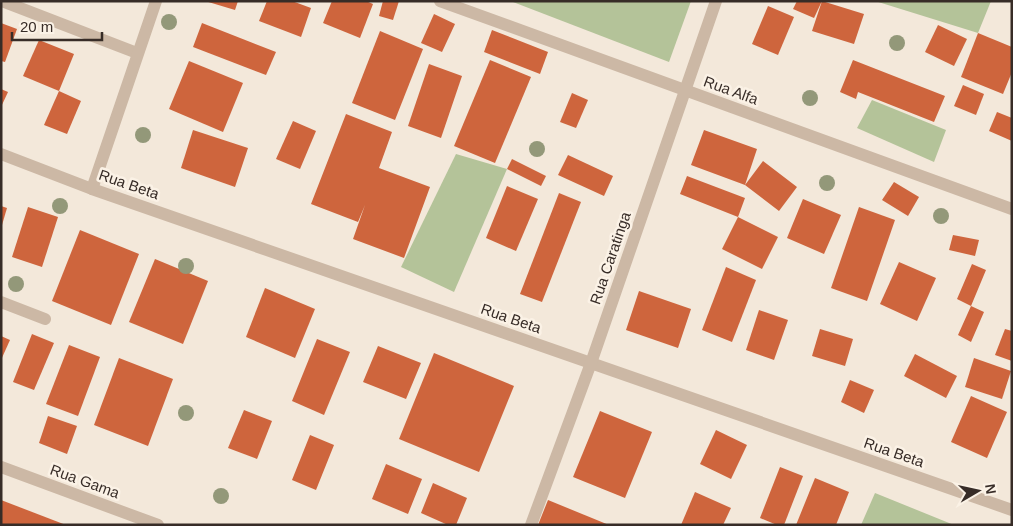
<svg xmlns="http://www.w3.org/2000/svg" width="1013" height="526" viewBox="0 0 1013 526" font-family="Arial,sans-serif">
  <rect width="100%" height="100%" fill="#f3e8da"/>
  <g fill="#b4c399">
    <path d="M513 1H691L669 62 513 2Z"/>
    <path d="M875 1H991L978 33Z"/>
    <path d="M872 100 946 130 934 162 857 128Z"/>
    <path d="M456 154 507 169 454 292 401 267Z"/>
    <path d="M875 493 954 525H861Z"/>
  </g>
  <g fill="#ce653d">
    <path d="M205 1H238L235 10Z"/>
    <path d="M267 1H292L311 8 301 37 259 21Z"/>
    <path d="M332 1H366L373 4 360 38 323 23Z"/>
    <path d="M383 1H399L393 20 379 16Z"/>
    <path d="M797 1H822L814 18 793 9Z"/>
    <path d="M822 1 864 14 854 44 812 31Z"/>
    <path d="M768 6 794 17 778 55 752 44Z"/>
    <path d="M434 14 455 24 442 52 421 43Z"/>
    <path d="M1 23 17 29 5 62 1 61Z"/>
    <path d="M202 23 276 52 266 75 193 47Z"/>
    <path d="M938 25 967 39 954 66 925 52Z"/>
    <path d="M492 30 548 52 540 74 484 52Z"/>
    <path d="M380 31 423 49 395 120 352 103Z"/>
    <path d="M978 33 1012 47V72L1003 94 961 77Z"/>
    <path d="M39 40 74 54 59 91 23 76Z"/>
    <path d="M490 60 531 77 495 163 454 146Z"/>
    <path d="M853 60 945 96 934 122 858 92 856 99 840 92Z"/>
    <path d="M189 61 243 83 223 132 169 109Z"/>
    <path d="M429 64 462 76 441 138 408 126Z"/>
    <path d="M963 85 984 94 976 115 954 106Z"/>
    <path d="M1 89 8 92 1 107Z"/>
    <path d="M59 91 81 101 67 134 44 125Z"/>
    <path d="M572 93 588 100 576 128 560 122Z"/>
    <path d="M997 112 1012 118V141L989 131Z"/>
    <path d="M346 114 392 132 379 168 430 187 404 258 353 239 365 205 358 222 311 204Z"/>
    <path d="M293 121 316 131 300 169 276 159Z"/>
    <path d="M193 130 248 148 235 187 181 168Z"/>
    <path d="M704 130 757 149 745 185 763 161 797 187 779 211 745 185 691 165Z"/>
    <path d="M568 155 613 176 604 196 558 175Z"/>
    <path d="M512 159 546 176 541 186 507 169Z"/>
    <path d="M687 176 745 198 738 217 778 237 762 269 722 249 738 217 680 194Z"/>
    <path d="M894 182 919 197 908 216 882 200Z"/>
    <path d="M507 186 538 199 516 251 486 238Z"/>
    <path d="M559 193 581 202 542 302 520 294Z"/>
    <path d="M803 199 841 215 824 254 787 238Z"/>
    <path d="M1 206 7 208 2 225H1Z"/>
    <path d="M28 207 58 217 42 267 12 257Z"/>
    <path d="M859 207 895 220 867 301 831 288Z"/>
    <path d="M80 230 139 254 111 325 52 301Z"/>
    <path d="M953 235 979 240 975 256 949 250Z"/>
    <path d="M155 259 208 281 183 344 129 322Z"/>
    <path d="M899 262 936 278 917 321 880 304Z"/>
    <path d="M972 264 986 270 971 306 984 312 971 342 958 335 971 306 957 299Z"/>
    <path d="M726 267 756 280 732 342 702 330Z"/>
    <path d="M265 288 315 309 295 358 246 337Z"/>
    <path d="M639 291 691 309 678 348 626 330Z"/>
    <path d="M759 310 788 320 774 360 746 350Z"/>
    <path d="M820 329 853 339 845 366 812 356Z"/>
    <path d="M1005 329 1012 331V361L995 355Z"/>
    <path d="M32 334 54 343 34 390 13 382Z"/>
    <path d="M1 336 10 340 1 360Z"/>
    <path d="M317 339 350 352 324 415 292 401Z"/>
    <path d="M69 345 100 357 78 416 46 404Z"/>
    <path d="M378 346 421 363 406 399 363 382Z"/>
    <path d="M434 353 514 386 479 472 399 439Z"/>
    <path d="M915 354 957 376 946 398 904 376Z"/>
    <path d="M119 358 173 379 148 446 94 425Z"/>
    <path d="M974 358 1011 371 1002 399 965 387Z"/>
    <path d="M850 380 874 390 864 413 841 402Z"/>
    <path d="M971 396 1007 412 987 458 951 442Z"/>
    <path d="M244 410 272 421 257 459 228 448Z"/>
    <path d="M600 411 652 432 625 498 573 477Z"/>
    <path d="M48 416 77 426 67 454 39 443Z"/>
    <path d="M716 430 747 445 731 479 700 464Z"/>
    <path d="M310 435 334 445 316 490 292 480Z"/>
    <path d="M386 464 422 479 408 514 372 499Z"/>
    <path d="M780 467 803 476 784 525H777L760 518Z"/>
    <path d="M815 478 849 492 836 525H796Z"/>
    <path d="M433 483 467 498 456 525H448L421 513Z"/>
    <path d="M695 492 731 508 723 525H681Z"/>
    <path d="M1 500 66 525H1Z"/>
    <path d="M548 500 609 525H538Z"/>
  </g>
  <g fill="none" stroke-linecap="round" stroke-linejoin="round">
    <g stroke="#ccb8a5" stroke-width="12">
      <path d="M2 1 137 53"/>
      <path d="M440 1 1012 209"/>
      <path d="M1 154 92 189 1012 510"/>
      <path d="M92 189 156 1"/>
      <path d="M1 302 45 319"/>
      <path d="M1 467 158 525"/>
      <path d="M531 525 591 363 716 1"/>
    </g>
  </g>
  <g fill="#939879">
    <circle cx="169" cy="22" r="8"/>
    <circle cx="897" cy="43" r="8"/>
    <circle cx="810" cy="98" r="8"/>
    <circle cx="143" cy="135" r="8"/>
    <circle cx="537" cy="149" r="8"/>
    <circle cx="827" cy="183" r="8"/>
    <circle cx="60" cy="206" r="8"/>
    <circle cx="941" cy="216" r="8"/>
    <circle cx="186" cy="266" r="8"/>
    <circle cx="16" cy="284" r="8"/>
    <circle cx="186" cy="413" r="8"/>
    <circle cx="221" cy="496" r="8"/>
  </g>
  <g text-anchor="middle" dominant-baseline="central" stroke-width="5" stroke-linejoin="round" paint-order="stroke">
    <g font-size="15" fill="#372c27" stroke="#fbf2e6">
      <text transform="translate(731 90) rotate(20)">Rua Alfa</text>
      <text transform="translate(129 184) rotate(19)">Rua Beta</text>
      <text transform="translate(610 258) rotate(-71)">Rua Caratinga</text>
      <text transform="translate(511 318) rotate(19)">Rua Beta</text>
      <text transform="translate(894 452) rotate(19)">Rua Beta</text>
      <text transform="translate(85 481) rotate(20)">Rua Gama</text>
    </g>
  </g>
  <rect width="1013" height="526" fill="none" stroke="#372c27" stroke-width="5"/>
  <g transform="translate(978 491) rotate(81)" stroke="#fbf2e6" stroke-width="4" paint-order="stroke">
  <path d="M0-4L9 19L0 12L-9 19Z" fill="#372c27"/>
  <text y="-8" font-size="14" font-weight="bold" text-anchor="middle" fill="#372c27">N</text>
  </g>
  <path d="M12 32v8h90v-8" fill="none" stroke="#372c27" stroke-width="2.5"/>
  <text x="20" y="32" font-size="15" fill="#372c27" stroke="#fbf2e6" stroke-width="4" paint-order="stroke">20 m</text>
</svg>
